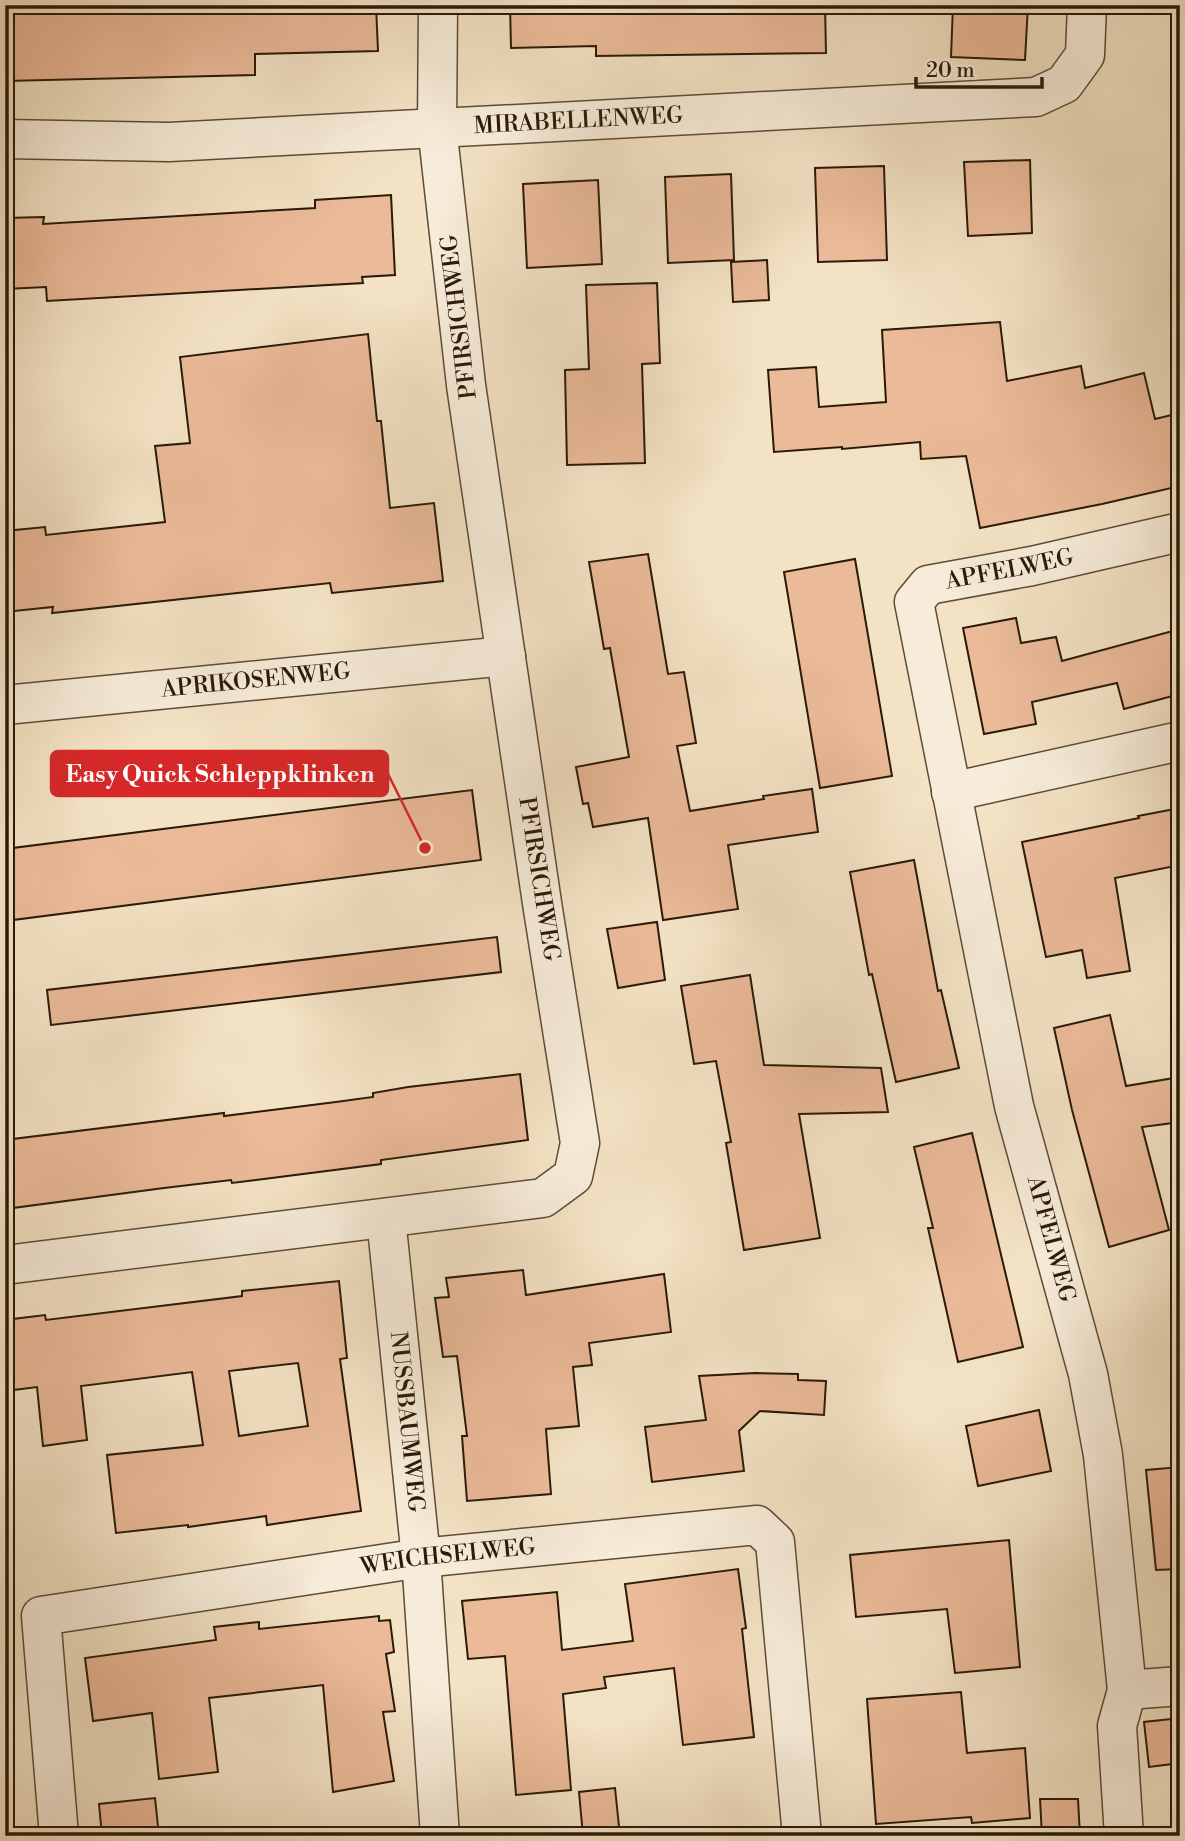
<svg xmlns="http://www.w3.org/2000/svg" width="1185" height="1841" viewBox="0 0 1185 1841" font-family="'Libre Bodoni',serif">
  <rect width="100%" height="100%" fill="#f3e2c4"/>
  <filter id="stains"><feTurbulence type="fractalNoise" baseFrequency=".00286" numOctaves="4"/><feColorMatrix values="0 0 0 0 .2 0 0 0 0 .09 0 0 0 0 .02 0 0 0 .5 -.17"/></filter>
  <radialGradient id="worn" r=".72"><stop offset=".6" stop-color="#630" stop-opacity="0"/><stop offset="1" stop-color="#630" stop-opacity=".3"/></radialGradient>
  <g fill="#ebba99" stroke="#2a1a09" stroke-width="2" fill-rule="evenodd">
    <path d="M60 5H376L378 51 255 54V75L5 81V6Z"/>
    <path d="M510 5H825L826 53 596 56V46L511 48Z"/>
    <path d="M953 5H1028L1025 60 951 57Z"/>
    <path d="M1030 160 1032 233 968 236 964 162Z"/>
    <path d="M884 166 887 260 818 262 815 168Z"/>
    <path d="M731 174 734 260 668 263 665 177Z"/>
    <path d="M598 180 602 264 527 268 523 184Z"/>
    <path d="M391 195 395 275 362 277 363 283 47 301 46 287 5 289V218L44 217 43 224 315 208V200Z"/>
    <path d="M767 260 769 300 733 302 731 262Z"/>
    <path d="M657 283 660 363 642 364 645 463 567 465 565 370 589 369 586 285Z"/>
    <path d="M1000 322 1007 381 1081 366 1085 388 1144 373 1155 419 1180 413V486L1102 504 980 528 966 456 921 459 920 442 842 449V447L774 452 768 370 816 367 819 407 886 402 882 330Z"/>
    <path d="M368 334 377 421H381L390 508 434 503 443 581 332 593 330 583 52 613 53 607 5 612V531L45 527 46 535 165 522 155 446 190 443 180 357Z"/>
    <path d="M648 554 668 674 684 672 696 743 677 746 690 811 764 799 763 796 812 789 818 832 728 845 738 909 663 920 648 818 593 827 588 803 583 804 576 767 629 757 610 648 604 649 589 562Z"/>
    <path d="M855 559 892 776 820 788 784 572Z"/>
    <path d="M1016 618 1021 643 1056 637 1062 661 1180 629V694L1124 709 1117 683 1032 702 1036 724 984 734 963 628Z"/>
    <path d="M472 790 481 860 5 921V849Z"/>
    <path d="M1180 808V865L1115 878 1130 971 1087 978 1082 950 1046 957 1022 842 1139 818 1138 816Z"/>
    <path d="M914 860 938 991 941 990 959 1068 896 1082 872 974 869 975 850 872Z"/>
    <path d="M657 922 665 980 618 988 607 929Z"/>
    <path d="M497 937 501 972 51 1025 47 990Z"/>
    <path d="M750 975 764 1065 881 1068 888 1112 799 1114 820 1238 744 1250 726 1143 731 1142 716 1061 694 1064 681 986Z"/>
    <path d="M1110 1015 1126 1086 1180 1077V1122L1142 1127 1169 1230 1109 1247 1072 1110 1054 1028Z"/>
    <path d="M520 1074 528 1140 381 1160V1164L232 1183 231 1180 164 1188 5 1209V1140L224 1113V1116L336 1102 373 1097V1093L408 1087Z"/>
    <path d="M972 1133 1023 1347 958 1362 928 1228H933L914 1147Z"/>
    <path d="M523 1270 526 1295 664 1274 671 1332 589 1343 592 1365 573 1367 579 1426 546 1429 551 1494 467 1501 462 1436H467L457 1356 443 1357 435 1298 449 1297 446 1278Z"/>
    <path d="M339 1281 347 1358 340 1359 361 1511 267 1525 266 1516 188 1527V1525L116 1533 107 1455 203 1445 192 1372 81 1386 87 1440 43 1446 37 1387 5 1391V1320L45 1315 46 1320 242 1296V1291ZM298 1363 308 1426 239 1436 229 1371Z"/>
    <path d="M755 1373 798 1374V1380L826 1381 824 1415 760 1411 739 1431 744 1471 652 1482 645 1427 706 1420 699 1376Z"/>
    <path d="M1039 1410 1051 1471 978 1486 966 1426Z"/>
    <path d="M1180 1467V1569L1156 1570 1146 1470Z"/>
    <path d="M1009 1540 1020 1667 955 1673 947 1609 856 1617 850 1555Z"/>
    <path d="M738 1569 746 1628 742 1629 754 1737 683 1745 674 1668 604 1677 606 1688 563 1694 571 1790 516 1795 505 1656 468 1659 462 1601 557 1592 562 1650 633 1641 625 1584Z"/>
    <path d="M379 1616V1621L390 1620 394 1652 386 1654 395 1711 383 1712 394 1781 333 1792 323 1685 209 1698 218 1772 159 1779 152 1713 93 1721 85 1658 216 1640 214 1627 259 1622V1629Z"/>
    <path d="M961 1692 967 1753 1025 1748 1030 1818 972 1823 971 1817 876 1824 867 1699Z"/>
    <path d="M1180 1718V1763L1149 1767 1144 1722Z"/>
    <path d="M615 1788 620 1836H583L579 1792Z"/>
    <path d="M155 1798 159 1836H102L99 1804Z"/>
    <path d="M1040 1799H1078L1080 1836H1042Z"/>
  </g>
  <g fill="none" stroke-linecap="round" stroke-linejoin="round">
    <g stroke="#5c4c38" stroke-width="41">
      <g id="street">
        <path id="s1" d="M5 139 169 142 1036 97 1064 84 1085 55 1087 5"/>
        <path id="s2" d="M5 705 506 656"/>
        <path d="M951 792 1180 741"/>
        <path id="s3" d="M386 1218 421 1558 440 1836"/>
        <path d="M5 1265 543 1198 573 1176 580 1143 542 903 466 385 437 127 438 5"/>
        <path d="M1127 1690 1180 1686"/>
        <path id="s4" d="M59 1836 41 1616 421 1558 757 1525 775 1542 802 1836"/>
        <path id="s5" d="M1124 1836 1117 1726 1127 1690 1103 1455 1088 1374 1014 1106 914 602 928 585 1032 566 1180 532"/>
      </g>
    </g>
    <use href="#street" stroke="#f7ecd9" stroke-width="38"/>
  </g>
  <g text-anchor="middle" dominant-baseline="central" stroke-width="5" stroke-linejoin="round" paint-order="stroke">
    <g font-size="23" fill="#2a1a09" stroke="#f7ecd9">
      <text stroke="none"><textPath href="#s1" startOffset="574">MIRABELLENWEG</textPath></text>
      <text transform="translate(459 317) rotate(-97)">PFIRSICHWEG</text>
      <text stroke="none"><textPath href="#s5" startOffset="1363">APFELWEG</textPath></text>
      <text stroke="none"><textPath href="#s2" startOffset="252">APRIKOSENWEG</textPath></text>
      <text transform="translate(539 879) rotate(81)">PFIRSICHWEG</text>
      <text transform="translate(1051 1239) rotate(75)">APFELWEG</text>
      <text stroke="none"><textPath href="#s3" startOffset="205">NUSSBAUMWEG</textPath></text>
      <text stroke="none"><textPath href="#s4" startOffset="632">WEICHSELWEG</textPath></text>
    </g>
  </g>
  <path fill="none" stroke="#d62828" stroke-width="2.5" d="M425 848L388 774"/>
  <circle fill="#d62828" stroke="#f7ecd9" stroke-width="2.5" cx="425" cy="848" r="7"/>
  <rect fill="#d62828" stroke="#d62828" stroke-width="2.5" x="51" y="751" width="337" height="45" rx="7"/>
  <g font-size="24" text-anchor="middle" font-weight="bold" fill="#fff">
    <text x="220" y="782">Easy Quick Schleppklinken</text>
  </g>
  <rect width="1185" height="1841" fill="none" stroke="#f3e2c4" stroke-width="28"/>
  <rect x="7" y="7" width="1171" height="1827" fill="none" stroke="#2a1a09" stroke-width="3.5"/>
  <rect x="14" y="14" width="1157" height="1813" fill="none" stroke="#2a1a09" stroke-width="2"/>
  <path d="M916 77v10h126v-10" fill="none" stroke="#2a1a09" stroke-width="3.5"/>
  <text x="926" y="77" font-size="21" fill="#2a1a09" stroke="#f7ecd9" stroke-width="5" paint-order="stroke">20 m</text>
  <rect width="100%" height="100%" filter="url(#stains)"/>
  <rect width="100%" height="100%" fill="url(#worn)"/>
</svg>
